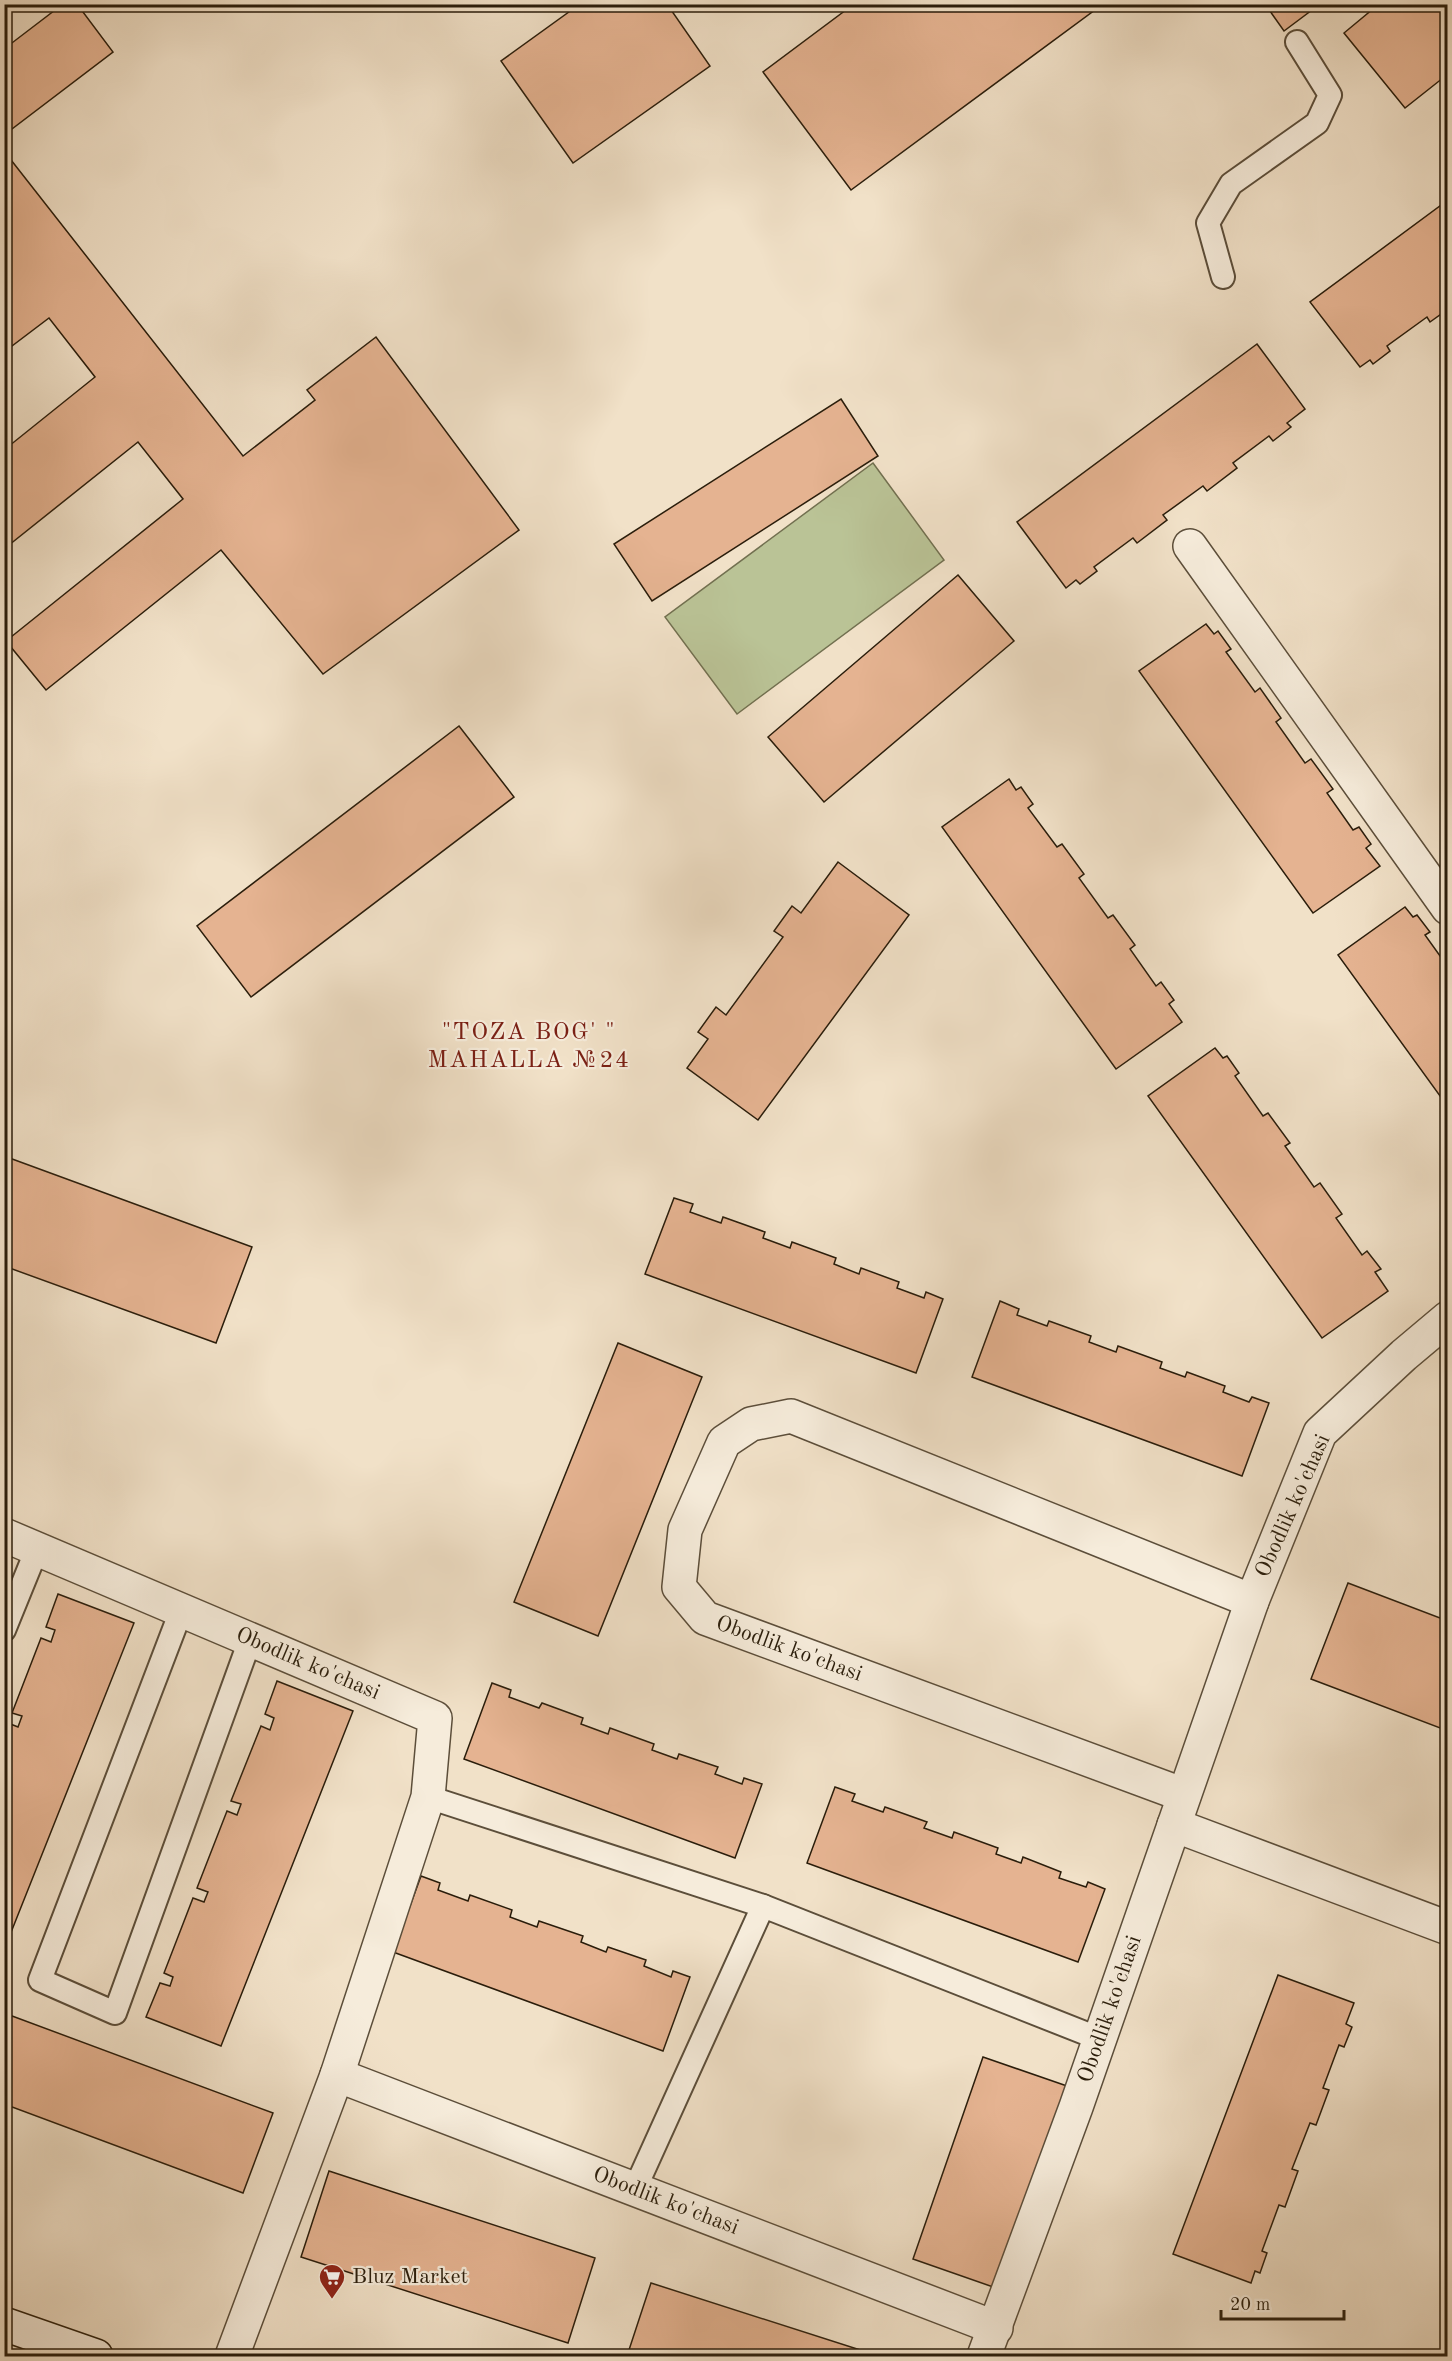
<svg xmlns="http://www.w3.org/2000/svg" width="1452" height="2361" viewBox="0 0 1452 2361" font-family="'Old Standard TT',serif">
  <rect width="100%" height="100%" fill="#f1e1c8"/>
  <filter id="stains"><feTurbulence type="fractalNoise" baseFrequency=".00333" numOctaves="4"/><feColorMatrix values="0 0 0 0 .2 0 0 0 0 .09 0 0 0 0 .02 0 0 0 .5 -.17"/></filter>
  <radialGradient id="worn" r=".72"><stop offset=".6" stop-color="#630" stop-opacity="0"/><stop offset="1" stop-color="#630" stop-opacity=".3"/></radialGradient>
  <path fill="#bac396" stroke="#727050" stroke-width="1.5" d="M873 463 944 560 737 714 665 617Z"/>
  <g fill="#e5b391" stroke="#2a1d0b" stroke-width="1.5">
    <path d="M63 4H77L113 52 4 135V49Z"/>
    <path d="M580 4H667L710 66 573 163 501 61Z"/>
    <path d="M854 4H1103L851 190 763 72Z"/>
    <path d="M1265 4H1320L1284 31Z"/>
    <path d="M1379 4H1448V74L1405 108 1344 33Z"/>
    <path d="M4 151 243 456 315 400 307 390 376 337 519 530 323 674 221 550 46 690 6 641 183 499 138 442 4 549V450L95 377 49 318 4 352V267L9 263 4 257Z"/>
    <path d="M1448 200V309L1430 322 1427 317 1387 346 1390 351 1373 364 1370 360 1360 367 1310 302Z"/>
    <path d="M1257 344 1305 409 1287 423 1291 427 1273 441 1269 436 1233 463 1237 468 1207 491 1203 486 1163 515 1167 520 1137 543 1133 538 1094 567 1097 571 1080 584 1076 580 1066 588 1017 522Z"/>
    <path d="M841 399 878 456 652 601 614 544Z"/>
    <path d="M958 575 1014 641 824 802 768 737Z"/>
    <path d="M1206 624 1214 634 1218 631 1231 649 1226 652 1255 692 1260 688 1281 718 1276 722 1305 763 1311 759 1333 789 1327 793 1353 830 1359 827 1371 844 1366 848 1380 866 1313 913 1139 671Z"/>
    <path d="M459 726 514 797 251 997 197 926Z"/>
    <path d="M1009 779 1016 790 1021 787 1033 804 1028 808 1057 847 1062 844 1084 874 1079 878 1108 918 1113 915 1135 945 1130 949 1156 986 1161 982 1174 1000 1169 1004 1182 1022 1116 1069 942 827Z"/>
    <path d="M838 862 909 915 758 1120 687 1068 708 1039 698 1032 716 1007 726 1015 783 937 774 931 792 906 801 913Z"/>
    <path d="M1405 907 1413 917 1417 915 1430 932 1425 935 1448 967V1107L1338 955Z"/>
    <path d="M1215 1048 1223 1058 1227 1056 1239 1073 1235 1076 1263 1116 1268 1113 1290 1143 1285 1146 1314 1187 1320 1183 1342 1214 1336 1218 1362 1255 1367 1251 1381 1269 1375 1272 1388 1291 1322 1338 1148 1096Z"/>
    <path d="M4 1156 252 1247 216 1343 4 1266Z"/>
    <path d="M674 1198 693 1204 690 1212 721 1223 723 1217 765 1232 763 1238 790 1248 792 1242 836 1258 834 1264 859 1274 861 1268 899 1282 897 1288 924 1298 926 1292 943 1299 916 1373 645 1274Z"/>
    <path d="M1000 1301 1019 1309 1017 1315 1047 1326 1049 1321 1091 1336 1089 1342 1116 1352 1118 1346 1162 1362 1160 1368 1185 1377 1187 1372 1225 1386 1223 1392 1249 1402 1252 1397 1269 1403 1242 1476 972 1377Z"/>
    <path d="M618 1343 702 1377 598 1636 514 1602Z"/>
    <path d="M1348 1583 1448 1621V1731L1311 1679Z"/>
    <path d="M58 1594 134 1623 4 1950V1732L8 1723 18 1727 22 1716 12 1713 41 1638 51 1642 55 1630 46 1627Z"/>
    <path d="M277 1681 353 1711 221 2046 146 2017 160 1983 170 1986 173 1977 164 1973 193 1898 204 1902 208 1892 197 1888 227 1811 237 1815 241 1804 231 1801 261 1726 270 1730 274 1718 265 1714Z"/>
    <path d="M492 1683 511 1690 509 1697 539 1708 542 1703 583 1718 581 1724 608 1734 610 1728 654 1744 652 1750 677 1759 679 1754 718 1767 715 1774 742 1784 744 1778 762 1784 735 1858 464 1759Z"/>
    <path d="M835 1787 855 1794 852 1801 883 1812 885 1807 927 1822 924 1828 952 1838 954 1832 998 1848 996 1854 1021 1863 1023 1857 1061 1872 1059 1878 1086 1887 1088 1882 1105 1889 1078 1962 807 1863Z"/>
    <path d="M421 1876 440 1883 438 1890 468 1901 470 1895 512 1910 510 1917 537 1927 539 1921 583 1936 581 1942 606 1952 608 1947 646 1960 644 1966 671 1977 673 1971 690 1977 663 2051 393 1952Z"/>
    <path d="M1278 1975 1354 2003 1346 2024 1352 2027 1344 2047 1339 2045 1323 2088 1329 2090 1316 2125 1310 2123 1292 2169 1298 2171 1285 2207 1279 2205 1262 2251 1267 2253 1260 2273 1255 2271 1251 2283 1173 2254Z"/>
    <path d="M4 2013 273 2113 243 2193 4 2104Z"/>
    <path d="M983 2057 1067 2086 996 2288 913 2259Z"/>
    <path d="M329 2171 595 2258 568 2343 301 2257Z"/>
    <path d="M651 2283 879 2356H627Z"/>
  </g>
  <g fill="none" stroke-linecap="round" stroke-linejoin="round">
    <g stroke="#5c4e3a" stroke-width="26">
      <g id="lane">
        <path d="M1223 277 1208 223 1231 184 1317 123 1330 95 1297 42"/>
        <path d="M181 1611 40 1980 115 2013 250 1640"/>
        <path d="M4 1630 37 1549"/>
        <path d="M428 1797 763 1906"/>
        <path d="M634 2191 763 1906 1100 2039"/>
      </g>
    </g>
    <g stroke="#5c4e3a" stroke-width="36">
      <g id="street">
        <path d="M1190 546 1448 908"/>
        <path id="s1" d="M4 1535 435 1718 428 1797 337 2075 232 2356"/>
        <path d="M1184 1795 705 1618 679 1587 685 1530 724 1442 751 1424 791 1416 1252 1601"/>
        <path d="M1174 1825 1448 1928"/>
        <path id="s2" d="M337 2075 996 2328"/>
        <path id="s3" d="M984 2356 1076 2107 1252 1601 1320 1433 1404 1355 1448 1318"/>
      </g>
    </g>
    <g stroke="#2a1d0b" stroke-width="36">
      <path id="secondary" d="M4 2324 96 2356"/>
    </g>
    <use href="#lane" stroke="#f6ecdb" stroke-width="22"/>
    <use href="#street" stroke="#f6ecdb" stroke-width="33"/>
    <use href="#secondary" stroke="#f6ecdb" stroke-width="33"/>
  </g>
  <defs>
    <g id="supermarket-pin" transform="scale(1.35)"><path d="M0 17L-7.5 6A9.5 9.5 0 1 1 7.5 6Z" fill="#8f2418" stroke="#f6ecdb"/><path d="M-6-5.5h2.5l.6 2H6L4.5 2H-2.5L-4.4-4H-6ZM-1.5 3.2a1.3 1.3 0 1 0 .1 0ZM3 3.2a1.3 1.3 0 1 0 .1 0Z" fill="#fff"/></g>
  </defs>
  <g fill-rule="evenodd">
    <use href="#supermarket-pin" x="332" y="2277"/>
  </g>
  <g text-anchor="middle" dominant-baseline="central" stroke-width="4.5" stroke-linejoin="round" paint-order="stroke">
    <g font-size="22" fill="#2a1d0b" stroke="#f6ecdb">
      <text transform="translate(1293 1506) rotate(-66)">Obodlik ko'chasi</text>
      <text transform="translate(789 1649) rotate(20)">Obodlik ko'chasi</text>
      <text stroke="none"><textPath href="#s1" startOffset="330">Obodlik ko'chasi</textPath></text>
      <text stroke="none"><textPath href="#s3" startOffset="369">Obodlik ko'chasi</textPath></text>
      <text stroke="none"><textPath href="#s2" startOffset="352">Obodlik ko'chasi</textPath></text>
    </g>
    <g font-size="22" fill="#2a1d0b" stroke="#f6ecdb" text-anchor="start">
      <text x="352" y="2277">Bluz Market</text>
    </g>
    <g font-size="24" letter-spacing="1.5" fill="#7a1f14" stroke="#f6ecdb">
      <text x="529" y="1033">"TOZA BOG' "<tspan x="529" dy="28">MAHALLA №24</tspan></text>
    </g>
  </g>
  <rect width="1452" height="2361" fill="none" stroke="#f1e1c8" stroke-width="24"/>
  <rect x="6" y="6" width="1440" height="2349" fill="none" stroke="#2a1d0b" stroke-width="3"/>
  <rect x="12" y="12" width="1428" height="2337" fill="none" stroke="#2a1d0b" stroke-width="1.5"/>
  <path d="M1221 2310v9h123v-9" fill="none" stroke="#2a1d0b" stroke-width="3"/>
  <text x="1230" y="2310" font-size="18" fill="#2a1d0b" stroke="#f6ecdb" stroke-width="4.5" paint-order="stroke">20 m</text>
  <rect width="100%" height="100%" filter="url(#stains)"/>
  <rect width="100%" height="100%" fill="url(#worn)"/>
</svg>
